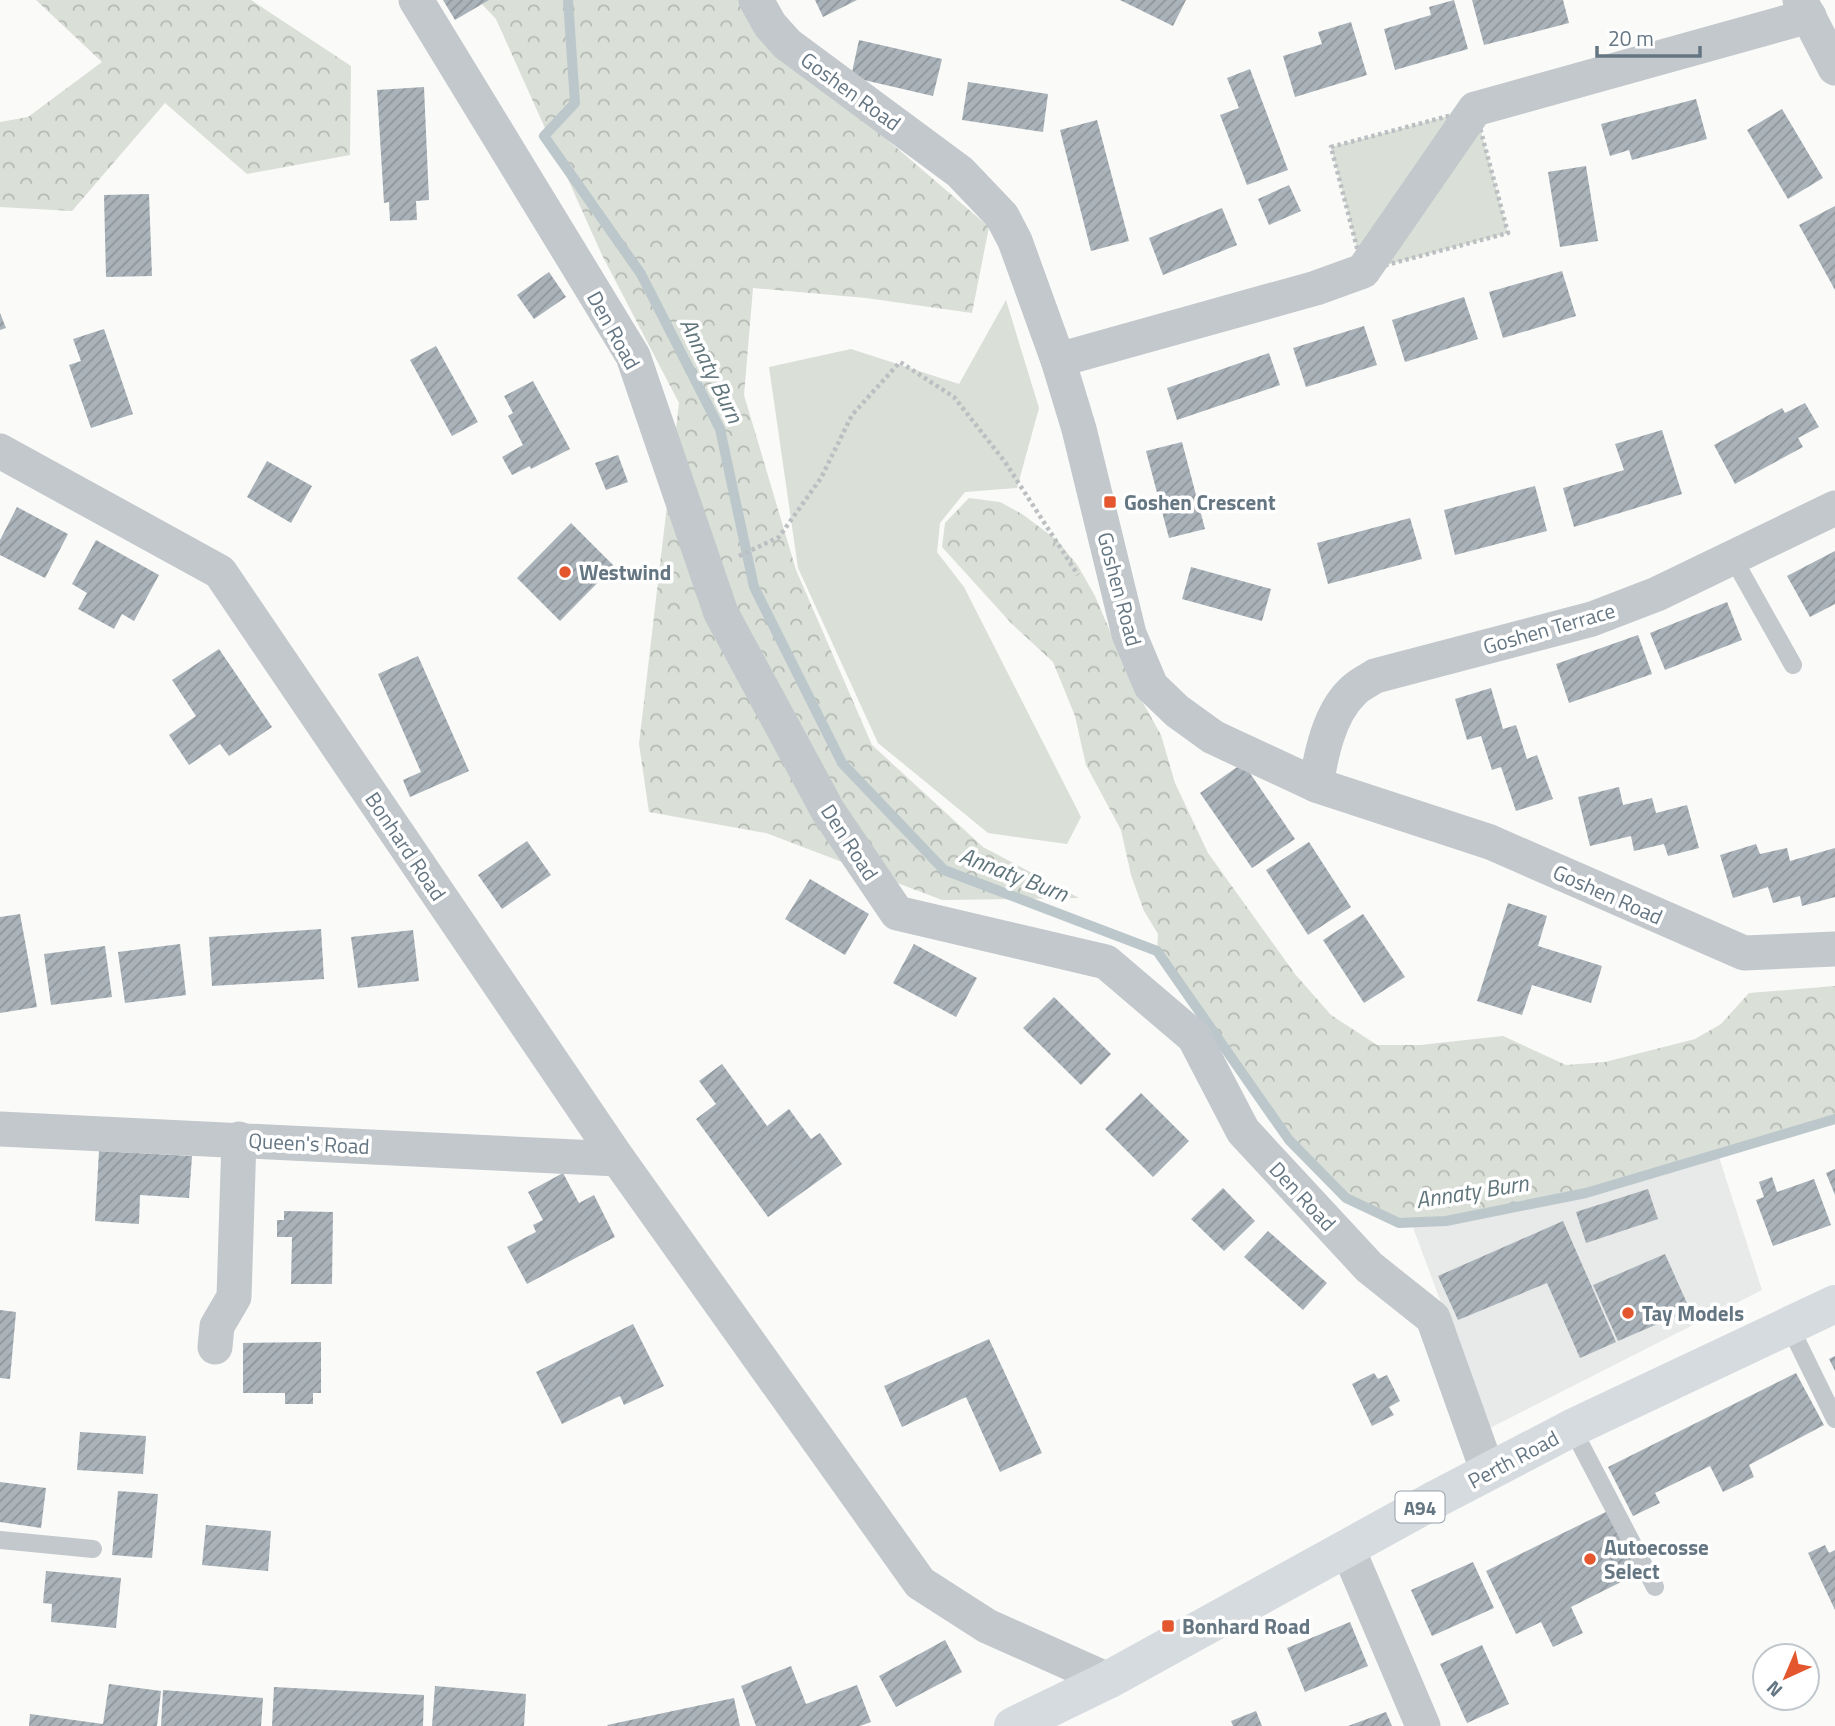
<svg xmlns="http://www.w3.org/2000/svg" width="1835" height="1726" viewBox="0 0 1835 1726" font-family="'Titillium Web',sans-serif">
  <defs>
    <pattern id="forest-crowns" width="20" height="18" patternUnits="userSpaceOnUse" patternTransform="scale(1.75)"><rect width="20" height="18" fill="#dadfd7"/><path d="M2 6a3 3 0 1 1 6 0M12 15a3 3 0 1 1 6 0" fill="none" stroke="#b4b9b4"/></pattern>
    <pattern id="building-hatch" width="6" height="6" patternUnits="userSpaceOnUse" patternTransform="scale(1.75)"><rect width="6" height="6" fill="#aab3b9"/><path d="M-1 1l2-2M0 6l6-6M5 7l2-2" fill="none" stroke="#8e969c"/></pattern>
  </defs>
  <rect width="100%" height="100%" fill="#fafaf8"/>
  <path fill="#e8e9e9" d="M1718 1154 1762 1290 1488 1429 1411 1222Z"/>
  <g fill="#dadfd7">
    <path d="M1475 109 1508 233 1363 271 1331 147Z"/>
    <path d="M1006 300 1039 408 1017 488 965 492 940 523 937 552 964 587 1081 817 1067 844 988 833 878 743 798 568 769 367 851 349 959 384Z"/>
  </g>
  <g fill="url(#forest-crowns)">
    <path d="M36 0H251L351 66 350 155 247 174 165 103 72 211 0 207V122L28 117 102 62Z"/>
    <path d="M478 0H741L750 22 989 227 972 313 866 298 753 288 744 395 796 570 872 745 983 847 1079 898 942 900 766 833 649 812 639 744 679 403 602 255 496 19Z"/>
    <path d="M969 498 1000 502 1022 514 1057 540 1078 566 1095 596 1132 683 1161 735 1175 783 1208 853 1295 974 1331 1015 1377 1045H1420L1503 1036 1566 1065 1605 1062 1695 1039 1721 1024 1749 993 1835 986V1119L1586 1193 1446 1221 1399 1223 1346 1198 1289 1140 1157 951 1158 934 1144 911 1131 875 1121 830 1086 765 1075 716 1053 662 1011 623 942 547 945 523Z"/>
  </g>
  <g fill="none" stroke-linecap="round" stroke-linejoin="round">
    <path stroke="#bbc7cb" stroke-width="10" d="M568 0 575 103 544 136 641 274 720 429 754 587 842 763 944 870 1157 951 1289 1140 1346 1198 1399 1223 1446 1221 1586 1193 1835 1119"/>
  </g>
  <g fill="url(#building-hatch)">
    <path d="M443 0H489L455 20Z"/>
    <path d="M815 0H857L823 17Z"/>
    <path d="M1120 0H1186L1173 26Z"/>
    <path d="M1454 0 1468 49 1395 70 1384 29 1431 15 1429 7Z"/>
    <path d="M1472 0H1563L1569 23 1484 45Z"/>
    <path d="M1351 22 1367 75 1295 97 1283 56 1322 44 1318 32Z"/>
    <path d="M859 40 942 59 933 96 851 77Z"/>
    <path d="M1250 69 1288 170 1247 185 1220 115 1239 108 1227 78Z"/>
    <path d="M968 82 1048 94 1043 132 962 120Z"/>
    <path d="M424 87 429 200 416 201 417 220 390 221 389 202 384 203 377 90Z"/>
    <path d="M1696 99 1707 139 1632 160 1629 150 1610 156 1601 124Z"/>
    <path d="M1782 109 1823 178 1788 199 1747 130Z"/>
    <path d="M1097 120 1129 241 1091 251 1060 130Z"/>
    <path d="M1586 166 1598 241 1560 247 1548 172Z"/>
    <path d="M1289 185 1301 211 1269 225 1258 199Z"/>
    <path d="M149 194 152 276 106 277 104 195Z"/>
    <path d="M1835 206V290L1799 225Z"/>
    <path d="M1222 208 1237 245 1163 275 1149 238Z"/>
    <path d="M1562 271 1576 316 1503 338 1489 292Z"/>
    <path d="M549 272 566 297 534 319 517 295Z"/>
    <path d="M1464 297 1478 339 1405 362 1392 320Z"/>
    <path d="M0 313 6 328 0 330Z"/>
    <path d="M1364 326 1377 365 1306 387 1293 348Z"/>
    <path d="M104 329 133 414 91 428 69 365 81 361 73 339Z"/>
    <path d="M436 346 478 422 452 436 410 360Z"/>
    <path d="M1269 353 1280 385 1177 420 1167 388Z"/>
    <path d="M533 381 570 449 531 469 530 466 512 475 502 457 523 445 508 416 513 413 504 396Z"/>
    <path d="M1805 403 1819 427 1798 438 1803 447 1735 484 1714 445 1782 408 1785 413Z"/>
    <path d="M1662 430 1682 494 1574 527 1563 488 1624 470 1615 444Z"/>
    <path d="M1182 442 1205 529 1169 538 1146 451Z"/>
    <path d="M618 455 628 482 606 490 595 463Z"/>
    <path d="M267 461 312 486 291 523 247 497Z"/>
    <path d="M1535 486 1547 531 1455 555 1444 510Z"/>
    <path d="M17 507 68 534 45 578 0 555V540Z"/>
    <path d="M1410 518 1422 559 1328 584 1317 543Z"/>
    <path d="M571 523 614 566 560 621 517 578Z"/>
    <path d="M96 540 159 575 134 621 122 614 114 629 78 609 87 593 72 584Z"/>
    <path d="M1835 551V604L1810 617 1787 576Z"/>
    <path d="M1191 567 1271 589 1262 621 1182 599Z"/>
    <path d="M1727 602 1742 640 1665 670 1650 633Z"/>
    <path d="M1638 635 1652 674 1569 703 1556 664Z"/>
    <path d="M219 649 272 727 229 756 220 744 189 765 169 735 196 716 172 680Z"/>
    <path d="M418 656 469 771 410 797 403 780 421 772 378 674Z"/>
    <path d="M1491 688 1503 729 1516 725 1527 759 1537 755 1553 799 1516 811 1501 767 1492 770 1481 736 1467 740 1455 699Z"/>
    <path d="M1243 763 1295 839 1252 868 1200 793Z"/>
    <path d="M1619 787 1623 805 1652 798 1656 813 1687 805 1699 848 1668 856 1664 844 1634 851 1631 836 1590 846 1578 797Z"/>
    <path d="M527 841 551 875 502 909 478 875Z"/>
    <path d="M1309 842 1351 907 1308 935 1266 870Z"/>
    <path d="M1756 844 1760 854 1787 848 1790 861 1835 848V897L1802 906 1800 896 1773 903 1768 887 1733 898 1720 855Z"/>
    <path d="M810 879 869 914 845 955 785 919Z"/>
    <path d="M1508 903 1547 916 1538 946 1602 966 1591 1003 1532 985 1522 1015 1477 1001Z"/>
    <path d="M20 914 37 1007 0 1013V917Z"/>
    <path d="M1363 914 1405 977 1364 1003 1323 940Z"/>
    <path d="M321 929 324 979 212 986 209 937Z"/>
    <path d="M413 930 419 981 358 988 351 937Z"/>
    <path d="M180 944 186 995 125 1003 118 952Z"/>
    <path d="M914 944 977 978 956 1017 893 983Z"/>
    <path d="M105 946 112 997 51 1005 44 954Z"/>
    <path d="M1054 997 1111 1054 1081 1085 1023 1028Z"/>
    <path d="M722 1064 767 1126 789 1109 811 1139 820 1133 842 1164 768 1217 696 1119 716 1104 699 1081Z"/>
    <path d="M1141 1093 1189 1141 1153 1177 1105 1129Z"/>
    <path d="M99 1151 192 1156 189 1198 140 1195 139 1224 95 1221Z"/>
    <path d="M1835 1169V1195L1826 1173Z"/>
    <path d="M563 1173 579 1203 594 1195 615 1237 527 1284 507 1247 536 1232 533 1225 543 1220 528 1192Z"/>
    <path d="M1772 1177 1777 1192 1814 1179 1831 1225 1773 1246 1756 1200 1764 1197 1759 1182Z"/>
    <path d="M1223 1188 1255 1221 1224 1251 1191 1219Z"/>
    <path d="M1648 1189 1658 1219 1586 1243 1576 1212Z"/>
    <path d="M284 1211 333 1212 332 1284H291L292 1237H277V1220H284Z"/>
    <path d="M1563 1221 1616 1342 1580 1358 1547 1283 1458 1320 1438 1276Z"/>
    <path d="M1268 1231 1327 1283 1303 1310 1244 1257Z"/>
    <path d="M1665 1254 1690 1310 1618 1341 1593 1285Z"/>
    <path d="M0 1310 16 1312 10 1379 0 1378Z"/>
    <path d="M633 1324 664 1386 624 1405 620 1396 562 1424 536 1372Z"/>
    <path d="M989 1339 1042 1453 1000 1472 966 1397 902 1427 884 1386Z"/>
    <path d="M321 1342V1393H313V1404H285V1393H243V1343Z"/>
    <path d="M1835 1356V1371L1829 1359Z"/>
    <path d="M1374 1373 1378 1379 1387 1375 1400 1401 1389 1407 1394 1415 1372 1426 1352 1384Z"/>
    <path d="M1796 1373 1824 1425 1749 1465 1754 1477 1723 1492 1710 1466 1655 1493 1660 1503 1633 1516 1608 1467Z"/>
    <path d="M80 1432 146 1436 143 1474 77 1470Z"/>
    <path d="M0 1482 46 1488 41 1528 0 1522Z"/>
    <path d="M118 1491 158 1494 152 1558 112 1555Z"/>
    <path d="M1608 1511 1639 1573 1571 1607 1583 1633 1553 1647 1541 1622 1516 1634 1486 1571Z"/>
    <path d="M206 1525 271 1531 268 1571 202 1565Z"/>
    <path d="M1825 1545 1829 1553 1835 1550V1610L1808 1553Z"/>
    <path d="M1473 1562 1494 1608 1432 1636 1411 1590Z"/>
    <path d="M46 1571 121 1578 116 1628 51 1622 52 1604 43 1603Z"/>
    <path d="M1350 1622 1368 1666 1305 1692 1287 1648Z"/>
    <path d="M945 1640 962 1672 896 1707 879 1676Z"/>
    <path d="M1482 1645 1509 1704 1467 1723 1440 1664Z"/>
    <path d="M791 1666 806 1704 857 1685 871 1722 860 1726H756L741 1686Z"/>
    <path d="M109 1684 161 1691 157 1726H29L30 1714 103 1724Z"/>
    <path d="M435 1686 526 1694 524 1726H432Z"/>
    <path d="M274 1687 424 1695 423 1726H272Z"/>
    <path d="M163 1690 263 1698 261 1726H161Z"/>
    <path d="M734 1698 740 1726H608L607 1725Z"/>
    <path d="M1256 1711 1262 1726H1233L1231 1721Z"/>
    <path d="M1386 1712 1392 1726H1348Z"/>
  </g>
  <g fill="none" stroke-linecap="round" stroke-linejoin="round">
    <g stroke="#bbbfc2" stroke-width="4.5" stroke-dasharray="3.5 3.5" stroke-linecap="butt">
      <path d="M1475 109 1508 233 1363 271 1331 147Z"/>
      <path d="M739 556 779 537 821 478 852 415 900 362 954 397 1005 462 1078 575"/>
    </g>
    <g stroke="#c3c8cc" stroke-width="18">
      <path d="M1733 558 1793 665"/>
      <path d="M1789 1325 1835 1419"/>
      <path d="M1572 1428 1655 1587"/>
      <path d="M0 1540 93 1549"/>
    </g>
    <g stroke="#c3c8cc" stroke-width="35">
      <path d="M416 0 633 356 721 613 828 811 897 913 1106 962 1194 1037 1243 1131 1369 1267 1433 1318 1488 1472"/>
      <path d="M756 0 770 25 787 44 960 172 1002 216 1015 241 1058 360 1079 429 1129 634 1151 686 1177 711 1213 737 1316 785 1490 842 1744 953 1835 949"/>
      <path d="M1800 0 1835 68"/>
      <path d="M1058 360 1316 288 1363 271 1475 109 1809 16"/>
      <path d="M0 451 220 572 618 1159 920 1583 987 1626 1108 1680"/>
      <path d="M1316 785C1321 755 1329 714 1352 692 1358 685 1368 681 1375 676L1592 619 1657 594 1835 508"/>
      <path d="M0 1129 618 1159"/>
      <path d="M215 1347 217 1326 234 1297 239 1139"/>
      <path d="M1347 1547 1423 1726"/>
    </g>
    <path stroke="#d6dbdf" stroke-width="38" d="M1013 1726 1108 1680 1438 1498 1572 1428 1835 1304"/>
  </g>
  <g fill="#e4572e" stroke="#fff" stroke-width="2.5">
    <rect x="1103" y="495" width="14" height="14" rx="3.5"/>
    <circle cx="565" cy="572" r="7"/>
    <circle cx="1628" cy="1313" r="7"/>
    <circle cx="1590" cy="1559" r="7"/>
    <rect x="1161" y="1619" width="14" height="14" rx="3.5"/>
  </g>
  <g text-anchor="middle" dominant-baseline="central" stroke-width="7" stroke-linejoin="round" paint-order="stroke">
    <rect fill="#fff" stroke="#939fa8" stroke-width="2" x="1395.5" y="1491.5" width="49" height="31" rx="5"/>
    <g font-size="19" font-weight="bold" fill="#657683">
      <text x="1420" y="1507">A94</text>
    </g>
    <g font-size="21" fill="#657683" stroke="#fff">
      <text transform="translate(851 91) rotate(36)">Goshen Road</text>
      <text transform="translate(614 330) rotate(61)">Den Road</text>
      <text transform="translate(1120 589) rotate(75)">Goshen Road</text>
      <text transform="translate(1549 628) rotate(-16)">Goshen Terrace</text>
      <text transform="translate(850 842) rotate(57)">Den Road</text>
      <text transform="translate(406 846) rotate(56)">Bonhard Road</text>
      <text transform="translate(1608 894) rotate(24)">Goshen Road</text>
      <text transform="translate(309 1143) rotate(3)">Queen's Road</text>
      <text transform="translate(1303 1196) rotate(47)">Den Road</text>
      <text transform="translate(1513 1459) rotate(-28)">Perth Road</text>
    </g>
    <g font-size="21" font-weight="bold" fill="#657683" stroke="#fff" text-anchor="start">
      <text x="1124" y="502">Goshen Crescent</text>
      <text x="579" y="572">Westwind</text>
      <text x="1642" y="1313">Tay Models</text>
      <text x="1604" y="1547">Autoecosse<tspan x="1604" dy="24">Select</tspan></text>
      <text x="1182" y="1626">Bonhard Road</text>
    </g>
    <g font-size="23" font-style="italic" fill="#60757c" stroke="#fff">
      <text transform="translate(712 370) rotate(64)">Annaty Burn</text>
      <text transform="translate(1014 874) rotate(21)">Annaty Burn</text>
      <text transform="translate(1472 1191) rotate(-9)">Annaty Burn</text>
    </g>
  </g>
  <g transform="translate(1786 1677) rotate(224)"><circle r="33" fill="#ffffff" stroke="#c1c8cd" stroke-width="2"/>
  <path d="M0-5L12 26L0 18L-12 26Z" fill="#e4572e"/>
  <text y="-10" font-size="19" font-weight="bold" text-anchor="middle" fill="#657683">N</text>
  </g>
  <path d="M1597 46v10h103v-10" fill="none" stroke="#657683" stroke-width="3.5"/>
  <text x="1608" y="46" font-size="21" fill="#657683" stroke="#ffffff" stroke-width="5" paint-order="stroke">20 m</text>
</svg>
